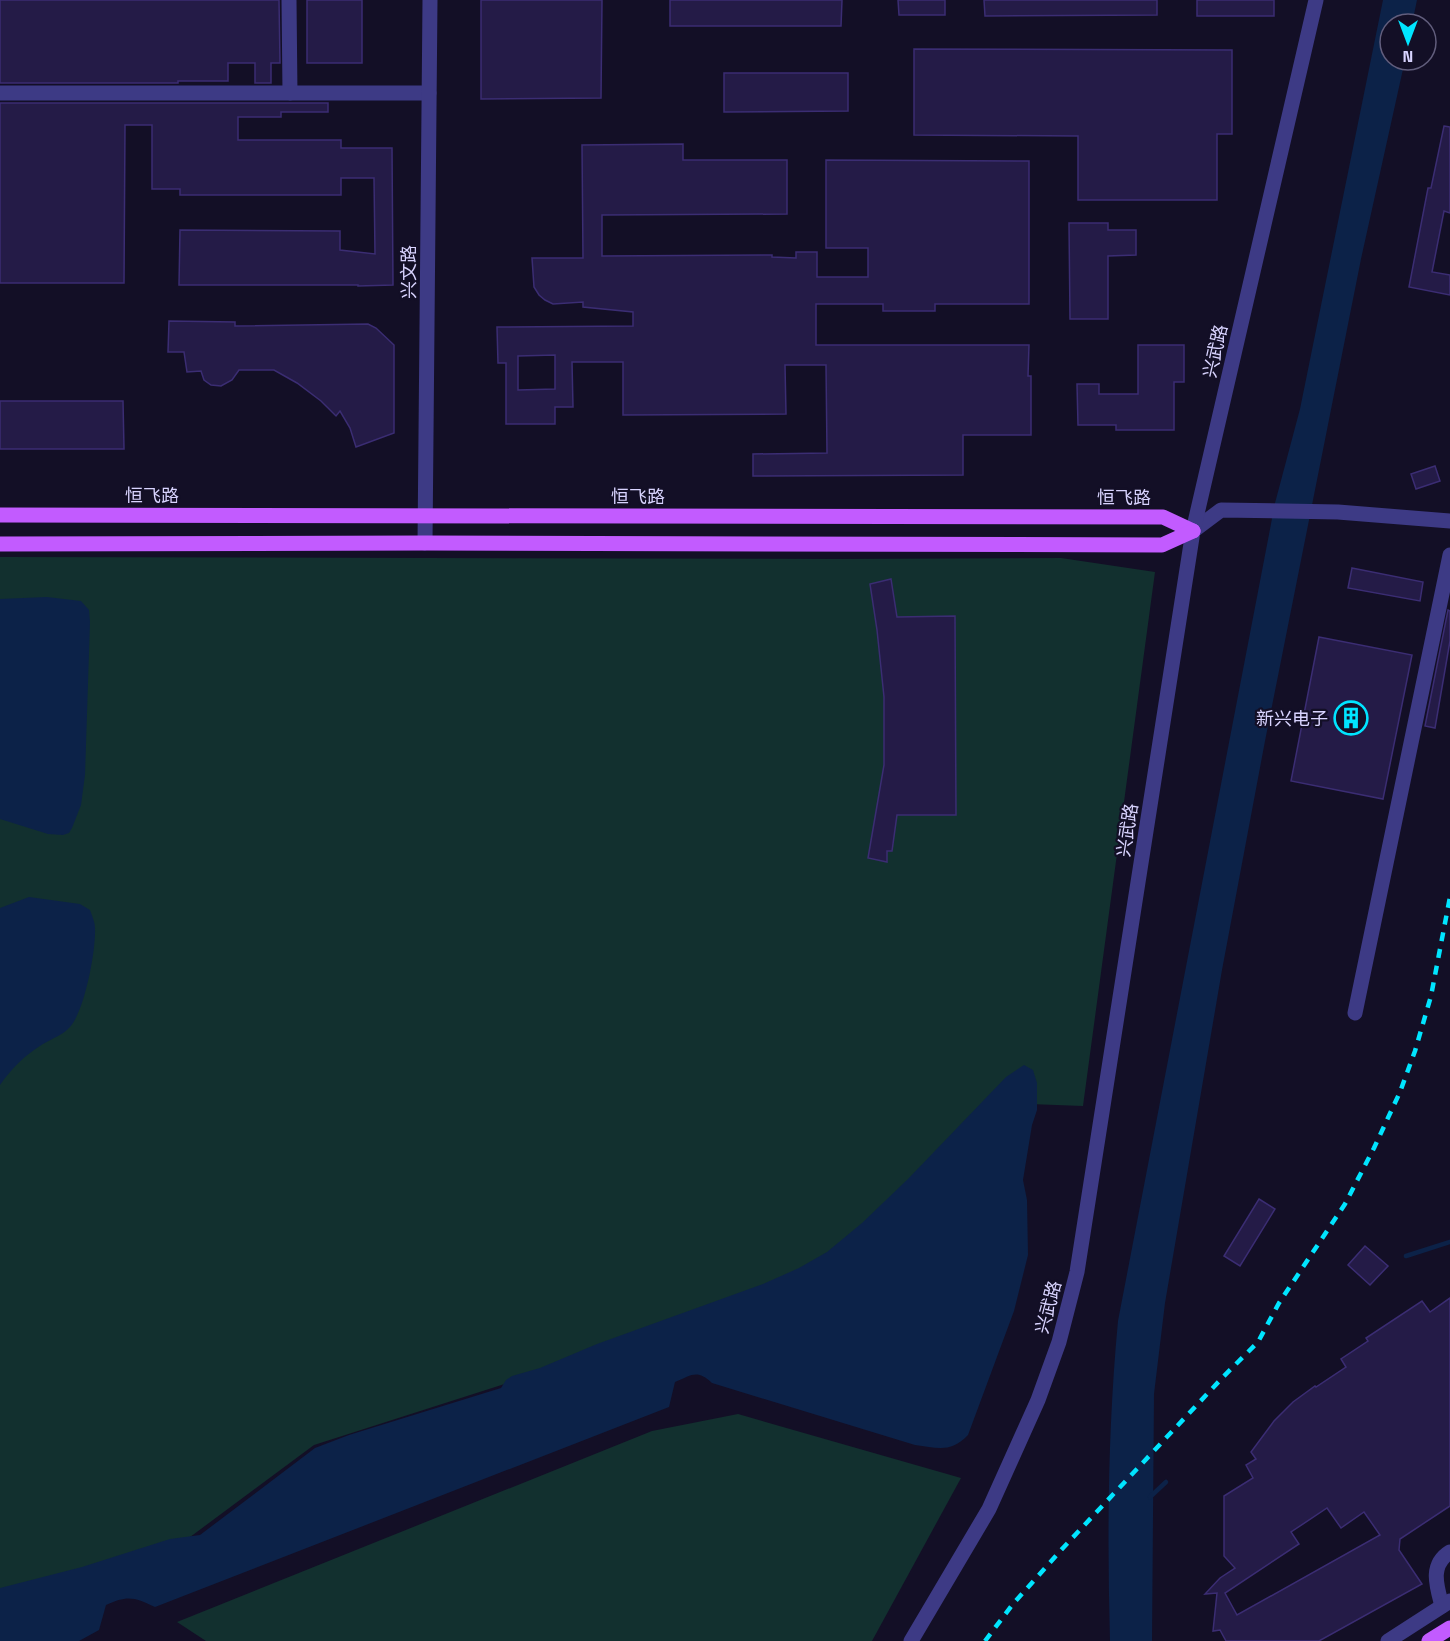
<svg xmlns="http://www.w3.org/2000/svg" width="1450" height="1641" viewBox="0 0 1450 1641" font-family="'Space Grotesk','Noto Sans SC',sans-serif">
  <rect width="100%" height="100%" fill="#130f26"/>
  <g fill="#12302f">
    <path d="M0 557 835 559 1061 558 1155 572 1083 1106 1003 1103 885 1229 761 1302 314 1445 182 1543 0 1601Z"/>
    <path d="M738 1414 961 1478 872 1641H206L177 1622 652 1431Z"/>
  </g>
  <g fill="#0c2248">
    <path d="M1383 0H1417L1412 24H1390V60H1405L1361 259 1265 741 1222 970 1165 1303 1154 1394 1152 1641H1110C1107 1534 1108 1427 1118 1321L1275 503 1300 409Z"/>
    <path d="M47 597 81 601 89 610 90 622 85 775 81 805 72 828 69 833 63 835 48 834 0 819V599Z"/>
    <path d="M29 897 80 904 90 910C92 916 95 922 95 928 96 950 85 1010 70 1027 63 1035 53 1038 43 1044 25 1055 12 1068 0 1085V908Z"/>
    <path d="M1024 1065 1033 1070 1037 1083V1110L1032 1125 1023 1180 1027 1200 1028 1255 1014 1311 968 1435C951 1453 938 1448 915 1445L712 1383C697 1369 692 1375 675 1382L669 1407 155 1607C135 1597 127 1595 106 1605L99 1630 79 1641H0V1588L82 1567 170 1539 200 1535 315 1448 349 1435 501 1388 506 1380 512 1376 540 1368 597 1344 763 1284 799 1268 827 1252 862 1223 908 1179 1006 1077Z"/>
  </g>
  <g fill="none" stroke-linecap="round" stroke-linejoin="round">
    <g stroke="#0c2248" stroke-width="4.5">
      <path d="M1406 1256 1450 1242"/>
      <path d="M1150 1497 1166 1482"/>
    </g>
  </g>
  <g fill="#241b47" stroke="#3b2d73" stroke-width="1.5" fill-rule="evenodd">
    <path d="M0 0H279L280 63H271V83H255V63H228V81H178V83H0Z"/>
    <rect x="307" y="0" width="55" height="63"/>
    <path d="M481 0H602L601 98 481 99Z"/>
    <path d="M670 0H842L841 26H670Z"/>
    <path d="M898 0H945V15H899Z"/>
    <path d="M984 0H1157V15L985 16Z"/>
    <rect x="1197" y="0" width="77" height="16"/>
    <path d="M914 49 1232 50V134H1217V200H1078V136L914 135Z"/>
    <path d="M724 73H848V111L724 112Z"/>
    <path d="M0 103H328V112H281V117H238V140H341V148H392L393 285 358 286V285H179L180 230 340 231V250L375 254 374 178H341V195H180V189H152V125H125L124 283H0Z"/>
    <path d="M1444 126 1450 127V213L1444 211 1432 272 1450 275V295L1409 287 1428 188H1431Z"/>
    <path d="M683 144V160H787V214L602 215V256L772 255V257L796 258V252H817V277H868V248H826V160L1029 161V304H935V311H883V304H816V345H1029L1028 376H1031V435H963V475L753 476V454L827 453 826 365H785L786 414 623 415V362H572L573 407H555V424H506V363H498L497 327 633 326V312L583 307V302L553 304 545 300 539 295 534 287 532 258H583L582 145ZM555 355V389L518 390V356Z"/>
    <path d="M1069 223H1108V230H1136V255L1108 256V319H1070Z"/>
    <path d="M169 321 235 322V326L368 324 376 328 394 345V433L356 447 350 428 340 411 336 416 321 401 297 383 274 370H239L232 380 221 386 211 385 204 380 201 371 187 372 184 352H168Z"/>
    <path d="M1138 345H1184V382H1174V430H1116V425H1078L1077 384H1099V394H1138Z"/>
    <path d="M0 401H123L124 449H0Z"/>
    <path d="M1435 466 1440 481 1416 489 1411 474Z"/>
    <path d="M1352 568 1423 582 1420 601 1348 588Z"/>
    <path d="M891 579 897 617 955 616 956 815H897L892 851H887V862L868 858 884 765V697L877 630 870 584Z"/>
    <path d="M1448 610 1450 611V641L1435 728 1425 726Z"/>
    <path d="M1319 637 1412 655 1383 799 1291 781Z"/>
    <path d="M1259 1199 1275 1209 1240 1266 1224 1256Z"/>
    <path d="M1365 1246 1388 1266 1370 1285 1348 1265Z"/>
    <path d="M1450 1298V1506L1400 1539 1399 1550 1422 1584 1319 1641H1226L1220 1630 1213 1631 1217 1593 1205 1594 1220 1578 1235 1568 1224 1556V1496L1253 1478 1246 1465 1256 1459 1251 1452 1274 1421 1293 1402 1315 1386 1316 1387 1346 1367 1341 1359 1368 1341 1366 1338 1422 1301 1430 1312ZM1327 1508 1341 1528 1364 1512 1380 1535 1237 1615 1225 1593 1299 1544 1291 1532Z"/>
  </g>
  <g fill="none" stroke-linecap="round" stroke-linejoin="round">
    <g stroke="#3d3a85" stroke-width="15">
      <path d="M289 0 290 93"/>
      <path d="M0 93H429"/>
      <path d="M1193 531 1221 510 1338 512 1450 521"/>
      <path d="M425 543 430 0"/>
      <path d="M1355 1013 1450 555"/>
      <path d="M1442 1606C1437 1587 1429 1565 1450 1552"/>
      <path d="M911 1641 989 1509 1038 1400 1059 1342 1077 1272 1193 531 1316 0"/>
      <path d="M1388 1641 1450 1601"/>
    </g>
    <g stroke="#c25bff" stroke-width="15">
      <path d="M0 515 1163 517 1193 531"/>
      <path d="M0 544 425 543 1162 545 1193 531"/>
      <path d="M1429 1641 1450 1628"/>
    </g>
    <path stroke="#00e5ff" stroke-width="4.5" stroke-dasharray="9 8" stroke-linecap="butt" d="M985 1641 1013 1604 1063 1548 1223 1377 1258 1342 1279 1303 1345 1204 1374 1148 1400 1092 1415 1051 1431 996 1450 897"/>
  </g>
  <defs>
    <g id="building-ring" transform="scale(1.725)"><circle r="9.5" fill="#130f26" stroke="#00e5ff" stroke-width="1.5"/><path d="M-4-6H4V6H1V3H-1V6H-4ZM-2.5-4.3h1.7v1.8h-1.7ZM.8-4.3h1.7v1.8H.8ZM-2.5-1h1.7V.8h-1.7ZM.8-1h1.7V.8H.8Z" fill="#00e5ff"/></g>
  </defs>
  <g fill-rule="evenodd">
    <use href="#building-ring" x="1351" y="718"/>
  </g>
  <g text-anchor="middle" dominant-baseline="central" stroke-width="4.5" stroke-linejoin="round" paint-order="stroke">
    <g font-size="18" fill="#d9d4ff" stroke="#130f26">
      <text transform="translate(408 272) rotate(-90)">兴文路</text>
      <text transform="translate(1215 351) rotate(-77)">兴武路</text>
      <text x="152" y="495">恒飞路</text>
      <text x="638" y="496">恒飞路</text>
      <text x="1124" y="497">恒飞路</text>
      <text transform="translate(1127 830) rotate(-81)">兴武路</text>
      <text transform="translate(1048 1307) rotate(-75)">兴武路</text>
    </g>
    <g font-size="18" fill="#d9d4ff" stroke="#130f26" text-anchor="end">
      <text x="1328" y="718">新兴电子</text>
    </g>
  </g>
  <g transform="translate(1408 42) rotate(180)"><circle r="28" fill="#130f26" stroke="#625e7d" stroke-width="1.5"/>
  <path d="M0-4.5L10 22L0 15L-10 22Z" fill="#00e5ff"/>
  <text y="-9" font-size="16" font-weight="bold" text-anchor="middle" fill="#d9d4ff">N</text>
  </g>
</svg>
